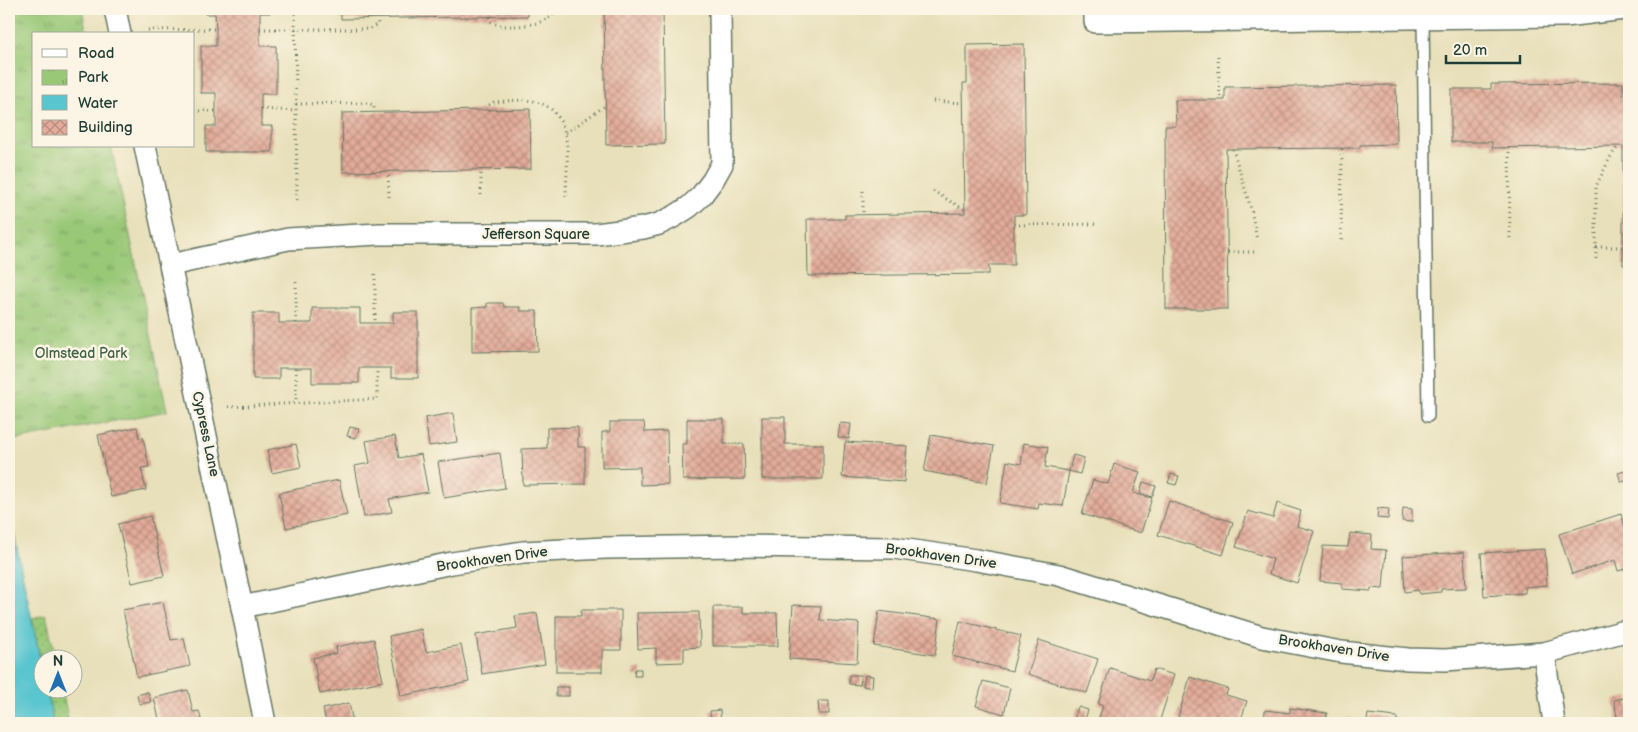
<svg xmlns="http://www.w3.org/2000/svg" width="1638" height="732" viewBox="0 0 1638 732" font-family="'Balsamiq Sans',sans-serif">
  <defs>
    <pattern id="grass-dots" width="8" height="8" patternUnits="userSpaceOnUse" patternTransform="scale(1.25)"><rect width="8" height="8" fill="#99c877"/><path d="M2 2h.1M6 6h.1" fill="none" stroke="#7ca462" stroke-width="1.8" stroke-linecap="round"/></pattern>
    <pattern id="park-tufts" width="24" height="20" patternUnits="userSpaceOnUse" patternTransform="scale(1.25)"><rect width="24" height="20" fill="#99c877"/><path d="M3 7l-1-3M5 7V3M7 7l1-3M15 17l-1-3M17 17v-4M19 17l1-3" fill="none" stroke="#7ca462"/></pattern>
    <pattern id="building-cross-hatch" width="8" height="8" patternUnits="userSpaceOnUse" patternTransform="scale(1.25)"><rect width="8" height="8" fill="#e3ab9a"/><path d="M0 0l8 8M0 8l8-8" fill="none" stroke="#b78c7e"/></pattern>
  </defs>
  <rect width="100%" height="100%" fill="#fcf5e5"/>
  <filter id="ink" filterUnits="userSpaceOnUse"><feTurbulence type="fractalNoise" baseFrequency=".02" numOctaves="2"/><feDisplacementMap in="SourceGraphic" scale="10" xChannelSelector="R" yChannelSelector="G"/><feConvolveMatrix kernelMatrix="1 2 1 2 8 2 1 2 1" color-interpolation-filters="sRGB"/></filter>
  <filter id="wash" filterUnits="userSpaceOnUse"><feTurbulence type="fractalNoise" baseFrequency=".0096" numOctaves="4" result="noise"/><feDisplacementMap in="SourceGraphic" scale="20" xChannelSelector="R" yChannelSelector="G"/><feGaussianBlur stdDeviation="1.12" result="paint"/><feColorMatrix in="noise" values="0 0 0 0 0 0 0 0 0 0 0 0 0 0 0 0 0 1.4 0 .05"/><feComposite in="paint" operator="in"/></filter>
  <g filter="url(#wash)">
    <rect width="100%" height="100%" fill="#e8e0ba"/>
    <g fill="url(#grass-dots)" stroke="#5c8256">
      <path d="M46 615 56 659 42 660V667L32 618Z"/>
      <path d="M47 690H62L69 723H53Z"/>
    </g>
    <path fill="url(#park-tufts)" stroke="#5c8256" d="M9 9H82L87 34H34V146H111L167 411 9 441Z"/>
    <path fill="#58c5cf" stroke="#3c8182" d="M9 510 42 668V690H47L53 723H9Z"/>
    <g id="blocks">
      <g fill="url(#building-cross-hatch)">
        <path d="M205 9H270V13H260V46H276V94H261V126H272V152H206V126H216V93H201V46H216V29L215 14H205Z"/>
        <path d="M341 9H528V16L341 19Z"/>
        <path d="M604 9H663L665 144 606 145Z"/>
        <path d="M1024 44 1026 215H1014V265H989V274L808 276 807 219H845V215L965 213 963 83H967V45Z"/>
        <path d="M1623 83V95H1629V265H1623V146L1492 148V142H1451V89H1491V84Z"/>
        <path d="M1396 85 1397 144 1360 145V148L1226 149 1228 309H1166L1165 126H1176L1175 100H1225V87Z"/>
        <path d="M530 109 531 169 343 172 342 113Z"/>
        <path d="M487 303H503L504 307H520V311H537L538 351 472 352V308L487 307Z"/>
        <path d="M312 308H360V323H393V312H418V378H391V368H359V383H312V368H279V379H253V313H279V323H312Z"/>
        <path d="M453 413 457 442 429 446 425 418Z"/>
        <path d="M762 417H785V444H823V479H762Z"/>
        <path d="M687 419H724V444H744L745 479 683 480 682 444H687Z"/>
        <path d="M610 422H644L645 432 667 431 668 484 640 485V467L602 468V432H610Z"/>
        <path d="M840 423 851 424 849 439 838 437Z"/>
        <path d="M137 427 139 438 143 437 149 467 141 468 146 490 111 497 98 435Z"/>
        <path d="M350 427 359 429 356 438 347 436Z"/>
        <path d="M578 427V447H585V484L523 485 522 449 547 448V428Z"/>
        <path d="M931 435 994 446 987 483 924 471Z"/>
        <path d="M395 436 399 458 421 454 428 492 389 499 392 512 364 517 355 466 370 463 366 441Z"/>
        <path d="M845 442 907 446 904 482 842 477Z"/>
        <path d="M1024 443 1048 447 1045 467 1069 471 1063 506 1039 503 1038 509 1000 503 1007 461 1021 464Z"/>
        <path d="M296 444 301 467 272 473 267 450Z"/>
        <path d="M500 453 505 488 444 498 438 462Z"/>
        <path d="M1073 455 1084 458 1080 474 1069 471Z"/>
        <path d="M1114 464 1140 472 1133 493 1152 498 1141 533 1082 514 1093 480 1108 484Z"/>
        <path d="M1629 470V480L1621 482 1618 473Z"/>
        <path d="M1171 474 1179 476 1176 485 1168 483Z"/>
        <path d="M339 480 347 515 286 528 279 493Z"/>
        <path d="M1143 482 1156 486 1152 497 1140 493Z"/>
        <path d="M1169 501 1233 522 1223 555 1158 535Z"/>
        <path d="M1277 503 1301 511 1297 526 1314 531 1297 583 1269 574 1273 559 1236 547 1248 511 1273 518Z"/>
        <path d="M1378 508 1389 509 1388 519 1377 518Z"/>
        <path d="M1403 508 1412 509V522L1402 521Z"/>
        <path d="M1621 514 1629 540V568L1618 571 1615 560 1572 574 1559 534Z"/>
        <path d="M150 516 164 576 132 583 118 524Z"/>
        <path d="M1350 533 1372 535 1371 549 1386 550 1383 589 1371 588V591L1342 589V583L1320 581 1323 546 1348 547Z"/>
        <path d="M1545 549 1547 585 1525 587V593L1484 596 1481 553Z"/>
        <path d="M1464 552 1466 588 1441 589V592L1419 594 1418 590 1405 592 1403 556Z"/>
        <path d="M163 602 171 640 184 638 190 666 137 677 123 610Z"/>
        <path d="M793 605 821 606 820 620 859 623 857 663 789 659Z"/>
        <path d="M713 607H743V613H777L778 646H713Z"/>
        <path d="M581 610H621V650H602V672H556V616H581Z"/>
        <path d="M879 611 940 619 935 655 874 646Z"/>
        <path d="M699 612 700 647 684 648V662L656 663V648L638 649 637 613Z"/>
        <path d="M537 613 545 664 482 674 476 635 517 628 515 616Z"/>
        <path d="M960 621 1021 636 1012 671 952 656Z"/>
        <path d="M421 629 426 652 461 645 469 682 401 696 389 636Z"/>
        <path d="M374 639 383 681 320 694 313 658 337 653 336 647Z"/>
        <path d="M1039 640 1098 659 1087 693 1028 674Z"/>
        <path d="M1110 668 1150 681 1154 669 1174 675 1159 723 1142 720 1140 723H1097L1103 706 1098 704Z"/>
        <path d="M635 669H641V676H634Z"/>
        <path d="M849 675H861L860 685 849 684Z"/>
        <path d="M865 675 873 676 872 688 863 686Z"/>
        <path d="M1190 677 1228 689 1226 695 1247 701 1240 723H1198L1178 717Z"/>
        <path d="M983 681 1010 688 1004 714 976 706Z"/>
        <rect x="556" y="687" width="13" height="9"/>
        <path d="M188 690 193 712 199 711 202 723H160L154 698Z"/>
        <path d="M148 692 151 702 139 704 137 695Z"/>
        <path d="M1629 697V723H1618L1614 700Z"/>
        <path d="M818 701H829V714H819Z"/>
        <path d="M349 703 353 723H326L323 709Z"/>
        <path d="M1078 707 1088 710 1084 723 1074 720Z"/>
        <path d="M1290 708 1327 713 1325 723H1264L1265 710 1290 713Z"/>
        <path d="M720 710 721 723H711L710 711Z"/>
        <path d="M1368 714 1397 717V721L1406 722V723H1345L1346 719 1367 721Z"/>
        <rect x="1430" y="720" width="32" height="3"/>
      </g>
    </g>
  </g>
  <g filter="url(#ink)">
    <use href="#blocks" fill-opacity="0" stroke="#657663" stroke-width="1"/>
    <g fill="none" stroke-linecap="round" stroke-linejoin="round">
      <g stroke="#657663" stroke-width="14">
        <path id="service" d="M1423 17 1428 416"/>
      </g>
      <g stroke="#657663" stroke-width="24">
        <g id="minor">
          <path d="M115 9 120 34"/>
          <path d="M1095 9V22L1565 16 1625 9"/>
          <path d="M145 146 242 607 265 723"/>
          <path d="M171 265 288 239 379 234H596L643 228 659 224 675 216 689 207 701 196 713 180 722 164 720 9"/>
          <path d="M242 607 452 563 523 552 606 548 738 546 894 548 976 560 1059 575 1262 637 1341 652 1408 659 1445 660 1544 653 1629 630"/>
          <path d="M1544 653 1554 723"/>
        </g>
      </g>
      <g stroke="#657663" stroke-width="3" stroke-dasharray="1 4" stroke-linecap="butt">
        <path d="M295 9 297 204"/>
        <path d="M490 17V21C501 30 537 26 549 18 552 16 555 12 558 9"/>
        <path d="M260 29H369L378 24 377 19"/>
        <path d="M148 30 216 29"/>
        <path d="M1218 56 1220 100"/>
        <path d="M933 101 963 103"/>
        <path d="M296 104 369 103 374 106V112"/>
        <path d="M261 109 296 111"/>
        <path d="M489 110V105L494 102C508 101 527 98 540 103 576 116 566 166 566 196"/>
        <path d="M194 111H216"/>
        <path d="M566 133 606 105"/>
        <path d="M1509 147 1510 238"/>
        <path d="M1233 149 1251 209 1257 240"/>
        <path d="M481 169V198"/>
        <path d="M388 171 389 198"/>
        <path d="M863 191V215"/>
        <path d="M933 191 965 210"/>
        <path d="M1014 225 1096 224"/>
        <path d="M1341 240 1342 148"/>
        <path d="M1596 247H1623"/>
        <path d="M1228 252H1257"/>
        <path d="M1596 259V186L1611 156 1618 146"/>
        <path d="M375 274V323"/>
        <path d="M296 323V280"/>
        <path d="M296 368V403"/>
        <path d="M228 407 377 399V368"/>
      </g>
      <use href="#service" stroke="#fff" stroke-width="11"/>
      <use href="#minor" stroke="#fff" stroke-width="21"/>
    </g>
  </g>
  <g text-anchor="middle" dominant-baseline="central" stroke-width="5" stroke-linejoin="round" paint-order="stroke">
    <g font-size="14" fill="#1f3d34" stroke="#fcf5e5">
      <text x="536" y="234">Jefferson Square</text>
      <text transform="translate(206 434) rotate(78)">Cypress Lane</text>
      <text transform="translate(941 556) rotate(8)">Brookhaven Drive</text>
      <text transform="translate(492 559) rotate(-8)">Brookhaven Drive</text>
      <text transform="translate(1334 648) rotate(9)">Brookhaven Drive</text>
    </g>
    <g font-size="14" fill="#3e6045" stroke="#fcf5e5">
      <text x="81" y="353">Olmstead Park</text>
    </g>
  </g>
  <rect width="1638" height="732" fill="none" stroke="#fcf5e5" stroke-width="30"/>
  <rect x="32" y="32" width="162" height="115" fill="#fcf5e5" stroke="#a4ab9e"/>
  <rect x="42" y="49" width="25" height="8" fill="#ffffff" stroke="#a4ab9e"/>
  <text x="78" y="58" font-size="15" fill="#1f3d34">Road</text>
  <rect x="42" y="70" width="25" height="15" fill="url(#park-tufts)" stroke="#a4ab9e"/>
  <text x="78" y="82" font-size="15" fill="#1f3d34">Park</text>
  <rect x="42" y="95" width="25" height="15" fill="#58c5cf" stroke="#a4ab9e"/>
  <text x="78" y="108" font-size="15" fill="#1f3d34">Water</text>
  <rect x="42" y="120" width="25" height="15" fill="url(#building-cross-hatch)" stroke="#a4ab9e"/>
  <text x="78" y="132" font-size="15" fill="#1f3d34">Building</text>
  <g transform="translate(58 674)"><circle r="24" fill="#fcf5e5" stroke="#a4ab9e"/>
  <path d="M0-4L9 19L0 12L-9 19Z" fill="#1f6fb2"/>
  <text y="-8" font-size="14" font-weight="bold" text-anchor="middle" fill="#1f3d34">N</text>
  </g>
  <path d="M1446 55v8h74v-8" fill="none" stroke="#1f3d34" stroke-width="2.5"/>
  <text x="1453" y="55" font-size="15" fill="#1f3d34" stroke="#fcf5e5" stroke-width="4" paint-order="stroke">20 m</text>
</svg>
